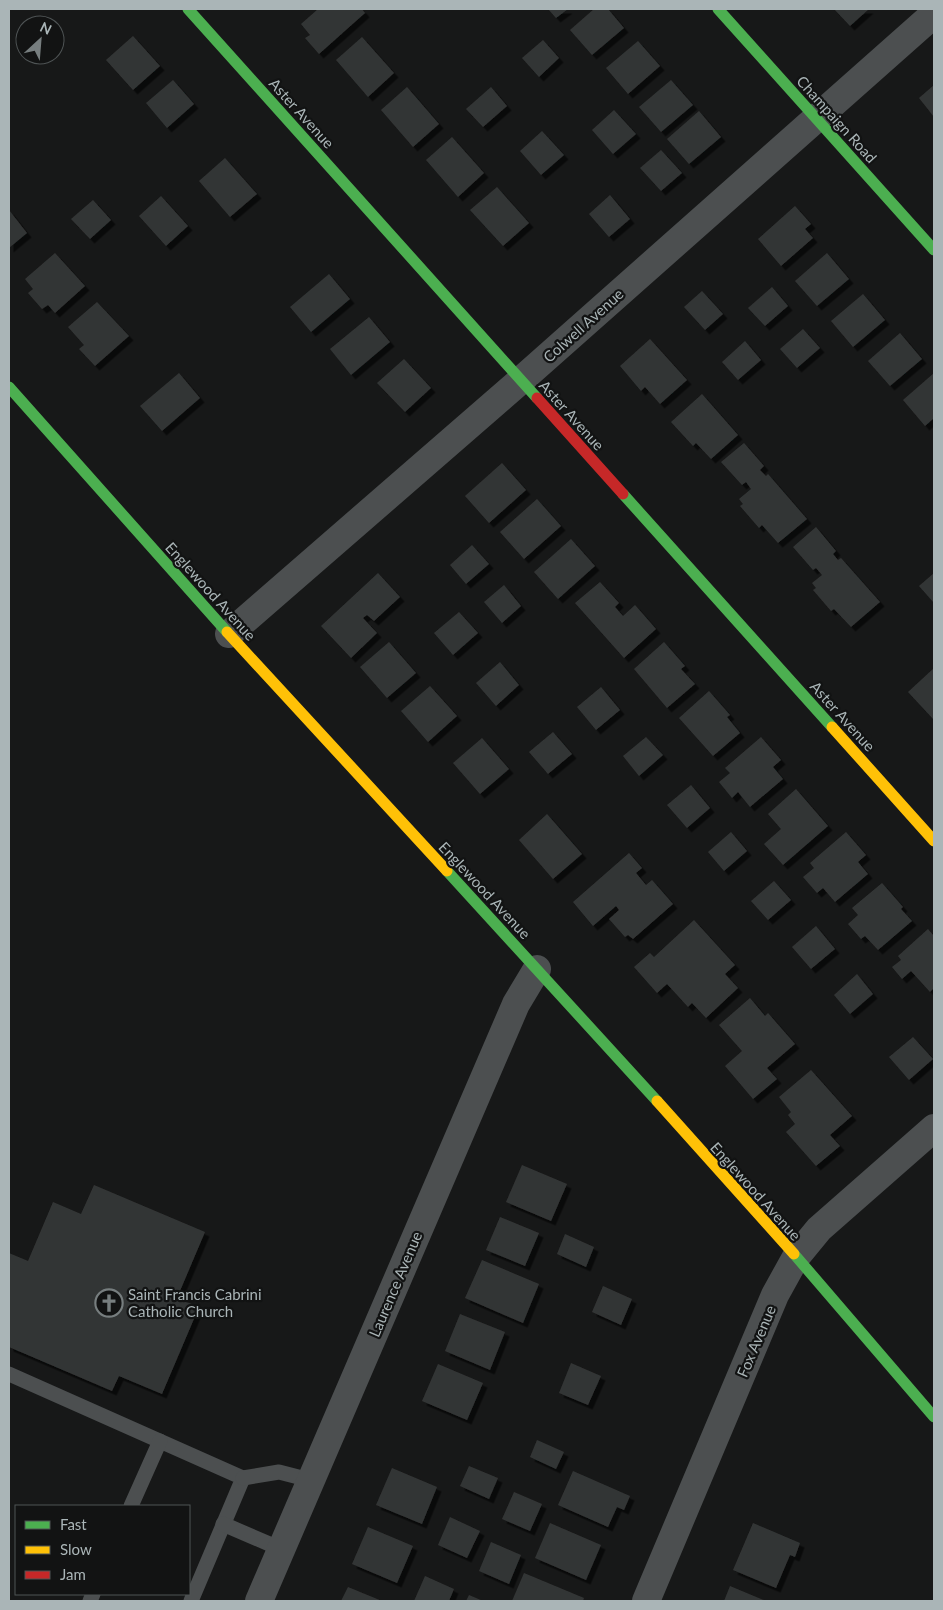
<svg xmlns="http://www.w3.org/2000/svg" width="943" height="1610" viewBox="0 0 943 1610" font-family="Lato,sans-serif">
  <defs>
    <filter id="shadow"><feDropShadow dx="4.5" dy="4.5" stdDeviation="0" flood-color="#0009"/></filter>
  </defs>
  <rect width="100%" height="100%" fill="#171818"/>
  <g fill="#333535" filter="url(#shadow)">
    <path d="M318 9H362L365 13 319 54 305 38 310 35 301 24Z"/>
    <path d="M548 9H568L556 18Z"/>
    <path d="M594 9H608L624 28 592 55 570 30Z"/>
    <path d="M834 9H869L850 26Z"/>
    <path d="M133 36 160 66 133 90 106 60Z"/>
    <path d="M362 37 394 73 368 97 336 60Z"/>
    <path d="M543 40 559 58 539 77 522 58Z"/>
    <path d="M638 41 660 66 628 94 606 68Z"/>
    <path d="M173 80 194 104 167 128 146 103Z"/>
    <path d="M671 80 693 105 661 132 639 107Z"/>
    <path d="M934 85V117L919 98Z"/>
    <path d="M407 87 439 124 413 147 381 110Z"/>
    <path d="M491 87 507 106 483 127 466 109Z"/>
    <path d="M614 110 636 134 613 154 592 130Z"/>
    <path d="M699 111 721 137 689 164 667 139Z"/>
    <path d="M542 131 564 155 541 175 520 151Z"/>
    <path d="M452 137 484 173 458 197 426 160Z"/>
    <path d="M661 150 682 173 661 191 640 168Z"/>
    <path d="M225 158 257 194 230 217 199 181Z"/>
    <path d="M497 187 529 223 503 246 470 210Z"/>
    <path d="M610 195 630 219 609 237 589 214Z"/>
    <path d="M161 196 188 226 166 246 139 216Z"/>
    <path d="M93 200 111 220 90 239 71 219Z"/>
    <path d="M795 206 811 224 805 229 813 238 781 266 758 239Z"/>
    <path d="M9 210 27 233 9 248Z"/>
    <path d="M55 253 85 286 55 313 48 305 42 309 28 293 33 289 25 279Z"/>
    <path d="M827 253 849 279 817 306 795 281Z"/>
    <path d="M329 274 350 299 311 332 290 307Z"/>
    <path d="M772 287 788 306 765 326 748 308Z"/>
    <path d="M702 291 723 314 705 330 684 307Z"/>
    <path d="M863 294 885 320 853 347 831 321Z"/>
    <path d="M97 302 129 336 95 366 79 349 84 345 68 327Z"/>
    <path d="M369 317 390 342 351 375 330 349Z"/>
    <path d="M803 329 820 348 797 368 780 349Z"/>
    <path d="M900 333 922 359 890 386 868 361Z"/>
    <path d="M650 339 687 380 660 404 645 387 641 391 620 366Z"/>
    <path d="M745 341 761 360 738 380 722 362Z"/>
    <path d="M404 359 431 388 405 412 377 383Z"/>
    <path d="M179 373 200 398 162 431 140 406Z"/>
    <path d="M934 373V418L925 426 903 400Z"/>
    <path d="M702 394 738 435 711 459 696 443 693 446 671 422Z"/>
    <path d="M744 443 764 466 760 470 766 476 768 474 807 519 778 543 762 525 759 528 740 506 743 504 739 499 751 489 746 482 742 485 721 462Z"/>
    <path d="M502 463 526 490 489 523 465 496Z"/>
    <path d="M537 499 561 526 524 559 500 532Z"/>
    <path d="M816 527 836 551 833 554 838 560 841 558 880 602 851 627 834 609 831 611 813 590 816 588 812 583 822 575 816 568 813 570 793 547Z"/>
    <path d="M571 539 595 566 558 599 534 572Z"/>
    <path d="M472 545 489 564 466 584 450 565Z"/>
    <path d="M378 573 400 597 374 621 367 615 363 618 377 633 351 658 321 626Z"/>
    <path d="M934 573V603L919 586Z"/>
    <path d="M600 582 619 603 615 607 623 616 635 605 656 629 624 658 575 603Z"/>
    <path d="M504 585 521 606 502 623 484 602Z"/>
    <path d="M459 612 478 633 453 655 434 633Z"/>
    <path d="M389 642 416 673 387 698 360 667Z"/>
    <path d="M664 642 685 666 681 669 695 684 667 708 634 669Z"/>
    <path d="M500 662 519 685 496 706 476 683Z"/>
    <path d="M934 668V720L908 692Z"/>
    <path d="M430 686 457 716 428 742 401 711Z"/>
    <path d="M601 687 620 710 596 730 577 707Z"/>
    <path d="M709 691 730 715 727 717 740 733 713 756 679 718Z"/>
    <path d="M553 732 572 754 548 774 529 752Z"/>
    <path d="M646 737 663 755 639 776 623 756Z"/>
    <path d="M761 737 781 760 773 767 783 779 750 807 738 792 732 798 719 782 730 773 725 768Z"/>
    <path d="M482 738 509 769 480 794 453 763Z"/>
    <path d="M691 785 710 808 687 828 667 805Z"/>
    <path d="M796 789 828 826 783 865 764 844 781 829 768 814Z"/>
    <path d="M547 814 582 854 553 879 519 840Z"/>
    <path d="M731 832 747 851 724 871 708 852Z"/>
    <path d="M846 832 866 855 858 862 868 874 835 902 823 888 817 893 803 877 814 868 810 863Z"/>
    <path d="M629 853 642 868 636 873 646 885 652 880 673 904 633 939 628 935 625 937 609 919 619 910 616 906 593 926 573 902Z"/>
    <path d="M774 881 791 900 768 920 751 901Z"/>
    <path d="M882 883 903 907 901 909 912 921 878 950 865 936 861 939 848 924 858 915 852 908Z"/>
    <path d="M694 920 735 965 725 974 738 988 706 1018 692 1003 688 1007 667 984 657 993 634 967 650 953 654 957Z"/>
    <path d="M816 926 835 949 811 969 792 947Z"/>
    <path d="M928 929 934 936V988L930 992 911 971 902 979 892 967 901 960 898 956Z"/>
    <path d="M857 974 873 994 850 1014 834 995Z"/>
    <path d="M750 998 765 1016 768 1013 795 1044 767 1068 777 1079 753 1099 725 1066 742 1051 719 1025Z"/>
    <path d="M913 1037 933 1059 909 1080 889 1057Z"/>
    <path d="M811 1070 852 1116 830 1135 840 1146 816 1166 786 1132 795 1124 788 1115 791 1112 779 1097Z"/>
    <path d="M522 1165 567 1184 551 1221 506 1202Z"/>
    <path d="M94 1185 205 1232 177 1298 199 1307 162 1394 119 1376 112 1391 9 1347V1253L28 1261 53 1202 81 1214Z"/>
    <path d="M500 1217 539 1233 525 1266 486 1250Z"/>
    <path d="M565 1234 594 1247 586 1267 557 1254Z"/>
    <path d="M482 1260 539 1284 523 1323 465 1298Z"/>
    <path d="M603 1286 632 1299 621 1325 592 1312Z"/>
    <path d="M460 1314 505 1332 490 1370 445 1351Z"/>
    <path d="M571 1363 601 1376 588 1405 559 1393Z"/>
    <path d="M438 1364 483 1383 467 1420 422 1401Z"/>
    <path d="M537 1440 564 1452 556 1469 530 1457Z"/>
    <path d="M469 1466 498 1478 489 1499 460 1486Z"/>
    <path d="M392 1468 437 1487 422 1524 376 1505Z"/>
    <path d="M573 1471 630 1496 624 1510 617 1507 608 1527 558 1505Z"/>
    <path d="M514 1492 542 1504 530 1531 502 1519Z"/>
    <path d="M450 1517 480 1531 467 1558 438 1545Z"/>
    <path d="M550 1523 601 1545 586 1580 535 1558Z"/>
    <path d="M753 1523 800 1543 795 1557 790 1555 776 1588 733 1570Z"/>
    <path d="M368 1527 413 1546 397 1583 352 1564Z"/>
    <path d="M491 1542 521 1555 509 1584 479 1571Z"/>
    <path d="M524 1573 584 1598 583 1601H512Z"/>
    <path d="M425 1576 454 1589 449 1601H414Z"/>
    <path d="M730 1586 766 1601H724Z"/>
    <path d="M348 1587 382 1601H341Z"/>
    <path d="M469 1595 483 1601H466Z"/>
  </g>
  <g fill="none" stroke-linecap="round" stroke-linejoin="round">
    <g stroke="#4c4f50" stroke-width="15">
      <path d="M9 1374 243 1478 191 1601"/>
      <path d="M243 1478 279 1472 310 1480"/>
      <path d="M131 1506 160 1441"/>
      <path d="M223 1524 281 1549"/>
      <path d="M90 1601 93 1594"/>
    </g>
    <g stroke="#4c4f50" stroke-width="28">
      <path d="M229 634 520 381 934 14"/>
      <path d="M259 1601 516 1004 537 969"/>
      <path d="M646 1601 775 1295 796 1257 819 1229 934 1128"/>
    </g>
    <g stroke="#4caf50" stroke-width="11">
      <path d="M188 9 537 398"/>
      <path d="M718 9 934 250"/>
      <path d="M9 387 227 632"/>
      <path d="M623 494 832 727"/>
      <path d="M447 871 657 1101"/>
      <path d="M794 1254 934 1417"/>
    </g>
    <g stroke="#ffc107" stroke-width="11">
      <path d="M227 632 447 871"/>
      <path d="M832 727 934 841"/>
      <path d="M657 1101 794 1254"/>
    </g>
    <path stroke="#c62828" stroke-width="11" d="M537 398 623 494"/>
  </g>
  <defs>
    <g id="church-ring" transform="scale(1.4375)"><circle r="9.5" fill="#121313" stroke="#777e7f" stroke-width="1.5"/><path d="M-1.2-6h2.4v3.5h3.3v2.4h-3.3V6h-2.4V-.1h-3.3v-2.4h3.3Z" fill="#777e7f"/></g>
  </defs>
  <g fill-rule="evenodd">
    <use href="#church-ring" x="109" y="1303"/>
  </g>
  <g text-anchor="middle" dominant-baseline="central" stroke-width="4.5" stroke-linejoin="round" paint-order="stroke">
    <g font-size="15" fill="#aab5b7" stroke="#121313">
      <text transform="translate(302 113) rotate(48)">Aster Avenue</text>
      <text transform="translate(837 119) rotate(48)">Champaign Road</text>
      <text transform="translate(583 325) rotate(-42)">Colwell Avenue</text>
      <text transform="translate(572 415) rotate(48)">Aster Avenue</text>
      <text transform="translate(211 591) rotate(48)">Englewood Avenue</text>
      <text transform="translate(843 716) rotate(48)">Aster Avenue</text>
      <text transform="translate(485 890) rotate(47)">Englewood Avenue</text>
      <text transform="translate(756 1191) rotate(48)">Englewood Avenue</text>
      <text transform="translate(395 1284) rotate(-67)">Laurence Avenue</text>
      <text transform="translate(756 1341) rotate(-67)">Fox Avenue</text>
    </g>
    <g font-size="15" fill="#aab5b7" stroke="#121313" text-anchor="start">
      <text x="128" y="1294">Saint Francis Cabrini<tspan x="128" dy="17">Catholic Church</tspan></text>
    </g>
  </g>
  <rect width="943" height="1610" fill="none" stroke="#aab5b7" stroke-width="20"/>
  <rect x="15" y="1505" width="175" height="90" fill="#121313" stroke="#4f5455"/>
  <rect x="25" y="1521" width="25" height="8" fill="#4caf50" stroke="#4f5455"/>
  <text x="60" y="1530" font-size="15" fill="#aab5b7">Fast</text>
  <rect x="25" y="1546" width="25" height="8" fill="#ffc107" stroke="#4f5455"/>
  <text x="60" y="1555" font-size="15" fill="#aab5b7">Slow</text>
  <rect x="25" y="1571" width="25" height="8" fill="#c62828" stroke="#4f5455"/>
  <text x="60" y="1580" font-size="15" fill="#aab5b7">Jam</text>
  <g transform="translate(40 40) rotate(26)"><circle r="24" fill="#121313" stroke="#4f5455"/>
  <path d="M0-4L9 19L0 12L-9 19Z" fill="#777e7f"/>
  <text y="-8" font-size="14" font-weight="bold" text-anchor="middle" fill="#aab5b7">N</text>
  </g>
</svg>
